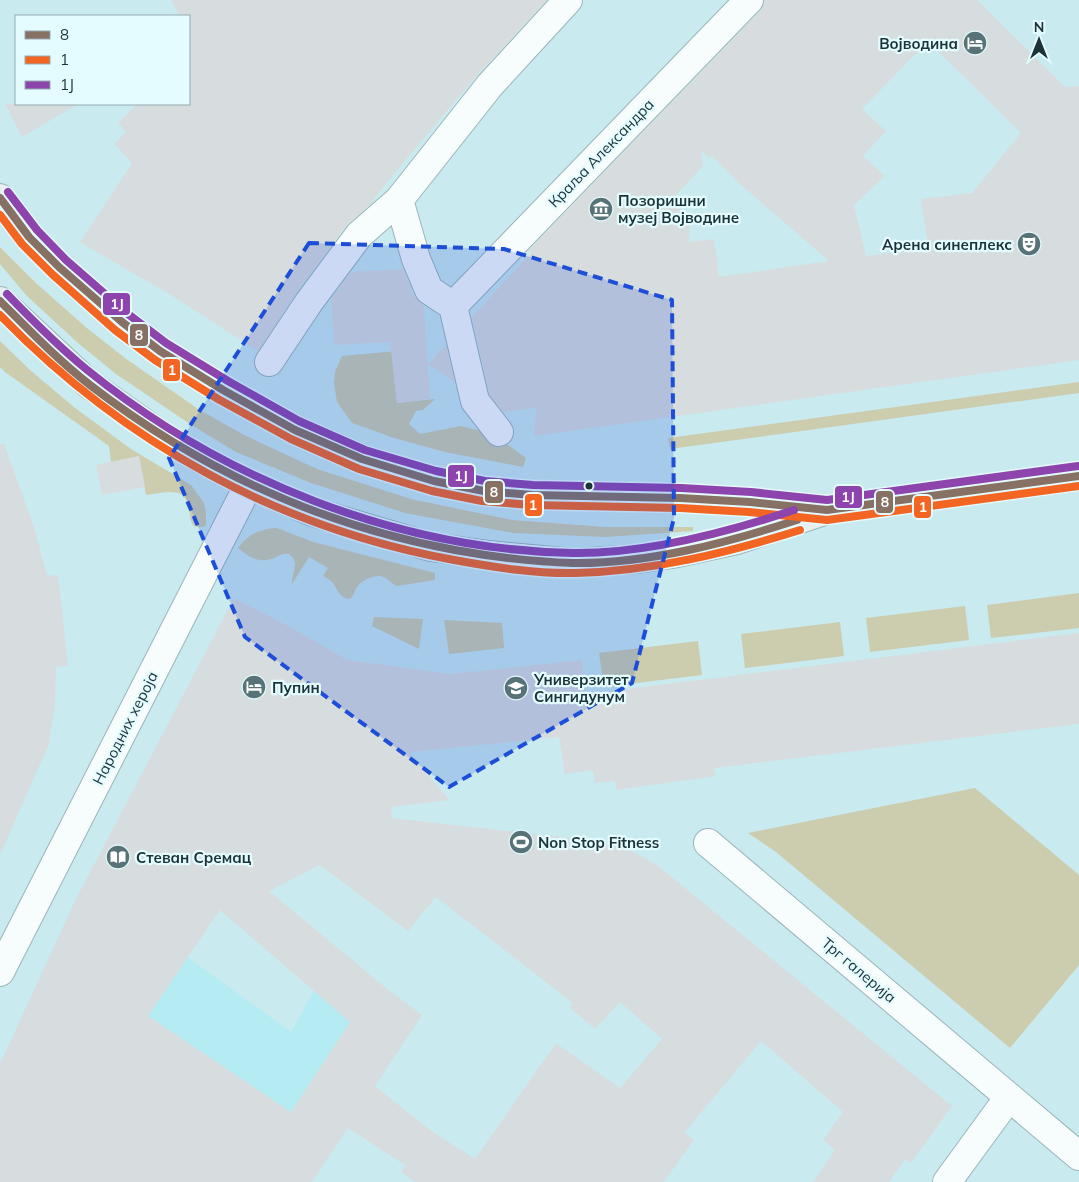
<svg xmlns="http://www.w3.org/2000/svg" width="1079" height="1182" viewBox="0 0 1079 1182" font-family="Mulish,sans-serif">
  <rect width="100%" height="100%" fill="#c9eaef"/>
  <path fill="#b5ebf2" d="M75 901 174 975 187 957 291 1032 314 991 350 1022 386 988 422 1015 312 1182H241L16 1029Z"/>
  <g fill="#cccdae">
    <path d="M0 247 37 284 88 329 125 358 198 409 244 435 317 469 411 499 512 520 605 527H693V531L605 537 513 533 405 513 311 483 236 452 193 426 116 374 78 343 26 295 0 264Z"/>
    <path d="M0 341 30 370 75 408 131 449 191 485 204 503 206 512V526C180 534 199 501 178 493 168 490 156 494 146 495L139 457 111 462 109 446 5 372 0 367Z"/>
    <path d="M397 351 416 374 394 377 397 403 435 399 423 410 416 411 409 424 420 434 461 426 493 434 526 458 523 467 445 452 394 438 352 423 337 402 334 383 335 372 342 356Z"/>
    <path d="M1079 382V393L670 449 668 438Z"/>
    <path d="M277 528 313 542 435 573V580L397 586C392 584 390 580 384 577 376 574 364 579 358 586 354 590 355 595 350 599 338 598 338 588 331 581 329 579 326 578 323 576L328 568 309 557 292 584C291 572 301 563 289 554 283 553 280 555 274 558 259 564 249 557 238 548 247 535 261 528 277 528Z"/>
    <path d="M1079 593V628L991 638 987 605Z"/>
    <path d="M965 606 969 640 870 652 866 618Z"/>
    <path d="M374 617 423 619 419 649 372 626Z"/>
    <path d="M444 620 502 623 504 648 449 654Z"/>
    <path d="M840 622 844 656 745 668 741 634Z"/>
    <path d="M698 641 702 675 604 687 599 653Z"/>
    <path d="M975 788 1079 875V965L1010 1048 776 852 748 833Z"/>
  </g>
  <g fill="#d7ddde" fill-rule="evenodd">
    <path d="M171 0H547L478 74 383 187 369 206 346 226 296 293 258 351 174 297 80 242 132 163 114 144 126 132 118 123 137 104H189V16H180Z"/>
    <path d="M764 0H977L1065 87 1079 86V360L534 436 536 408 503 412 489 394 472 317 531 253 528 251 760 11 764 4ZM928 41 1021 133 972 193 921 199 928 248 866 256 854 205 885 176 863 156 886 131 862 109ZM701 150 710 158 712 156 740 184 829 261 719 277 714 239 689 242 690 219 671 201 703 166Z"/>
    <path d="M5 104H78L22 137Z"/>
    <path d="M403 269 411 287V294H414L424 305 430 399 397 403 390 342 334 345 331 299 351 272Z"/>
    <path d="M446 345 455 382 428 364Z"/>
    <path d="M0 444H4L36 533 47 576 58 575 68 666 56 667 55 706 49 744 0 855Z"/>
    <path d="M139 456 145 487 102 495 96 465Z"/>
    <path d="M234 598 292 628 347 660 451 674 582 660 586 694 1079 633V724L714 768 716 776 616 790 615 781 595 783 593 770 565 774 559 737 410 752 449 800 391 807 392 818 588 840 624 847 657 865 952 1106 911 1163 905 1159 889 1182H813L835 1150 823 1140 843 1112 761 1041 684 1133 694 1140 664 1182H416L401 1172 405 1165 348 1128 312 1182H0V1064L75 901ZM320 865 408 931 436 897 573 1003 569 1007 595 1029 620 1002 662 1039 620 1088 556 1043 475 1159 430 1130 375 1086 422 1015 386 988 269 891ZM220 910 350 1022 291 1112 148 1016Z"/>
  </g>
  <g fill="none" stroke-linecap="round" stroke-linejoin="round">
    <g stroke="#9bb5b9" stroke-width="30">
      <g id="pedestrian">
        <path d="M453 306 749 0"/>
        <path d="M269 362 309 302 359 235 399 200"/>
        <path d="M499 432 475 401 453 306 429 290 416 259 399 200 490 85 568 0"/>
      </g>
    </g>
    <g stroke="#9bb5b9" stroke-width="30">
      <g id="minor">
        <path d="M708 843 1079 1156"/>
        <path d="M0 972 249 484"/>
        <path d="M947 1182 1009 1097"/>
      </g>
    </g>
    <g stroke="#9bb5b9" stroke-width="30">
      <g id="secondary">
        <path d="M0 198 29 237 59 267 122 322 160 351 223 390 295 430 362 459 434 481 484 491 532 495 680 498 750 502 818 509"/>
        <path d="M0 301 89 384 158 433 199 458 249 484 310 511 431 547 489 555 574 563 637 559 672 554 737 540 827 510 1079 476"/>
      </g>
    </g>
    <use href="#pedestrian" stroke="#f7fcfd" stroke-width="28"/>
    <use href="#minor" stroke="#f7fcfd" stroke-width="28"/>
    <use href="#secondary" stroke="#e8efee" stroke-width="28"/>
    <g stroke="#e4fbff" stroke-width="11">
      <g id="bus-1">
        <path d="M0 198 29 237 59 267 122 322 160 351 223 390 295 430 362 459 434 481 484 491 532 495 680 498 750 502 827 510 1079 476"/>
        <path d="M0 301C29 330 58 360 90 385 199 469 319 525 455 550 494 557 534 562 573 563 648 564 726 543 797 520"/>
      </g>
    </g>
    <g stroke="#e4fbff" stroke-width="11">
      <g id="bus-2">
        <path d="M0 215 22 244 52 274 115 330 155 360 218 399 291 439 359 469 432 491 482 501 531 505 680 508 749 512 827 520 1079 486"/>
        <path d="M0 315C124 443 278 528 454 560 493 567 535 574 576 573 653 571 727 553 800 530"/>
      </g>
    </g>
    <g stroke="#e4fbff" stroke-width="11">
      <g id="bus-3">
        <path d="M8 192 37 230 66 260 128 314 166 343 228 381 299 421 365 450 436 471 485 481 533 485 681 488 751 492 827 500 1078 466"/>
        <path d="M7 294C32 320 58 346 86 369 221 479 398 550 573 553 646 554 725 533 794 510"/>
      </g>
    </g>
    <use href="#bus-1" stroke="#867164" stroke-width="8"/>
    <use href="#bus-2" stroke="#f26522" stroke-width="8"/>
    <use href="#bus-3" stroke="#8e44ad" stroke-width="8"/>
  </g>
  <path fill="#1d4ed8" fill-opacity="0.2" stroke="#1d4ed8" stroke-width="4" stroke-dasharray="10 6" stroke-linejoin="round" d="M309 243 504 249 672 300 674 518 632 683 449 787 245 637 169 458Z"/>
  <defs>
    <g id="hotel-disc" transform="scale(1.25)"><circle r="9.5" fill="#587377" stroke="#e4fbff"/><path d="M-6-4.5h1.5V1H6V5H4.5V3h-9V5H-6ZM-4 0a1.8 1.8 0 1 1 3.6 0ZM.5 0V-2.5h3Q6-2.5 6 0Z" fill="#fff"/></g>
    <g id="museum-disc" transform="scale(1.25)"><circle r="9.5" fill="#587377" stroke="#e4fbff"/><path d="M0-6L6-3V-2H-6V-3ZM-5-1h2V3h-2ZM-1-1h2V3h-2ZM3-1h2V3H3ZM-6 4H6V6H-6Z" fill="#fff"/></g>
    <g id="theatre-disc" transform="scale(1.25)"><circle r="9.5" fill="#587377" stroke="#e4fbff"/><path d="M-5-5.5Q0-4 5-5.5V0Q5 5 0 6Q-5 5-5 0ZM-3.3-2.5H-1v1.5H-3.3ZM1-2.5H3.3v1.5H1ZM-2.8 1Q0 5.5 2.8 1Z" fill="#fff"/></g>
    <g id="university-disc" transform="scale(1.25)"><circle r="9.5" fill="#587377" stroke="#e4fbff"/><path d="M0-5L7-2L0 1L-7-2ZM-4 1L0 2.5L4 1V4Q0 6-4 4Z" fill="#fff"/></g>
    <g id="stadium-disc" transform="scale(1.25)"><circle r="9.5" fill="#587377" stroke="#e4fbff"/><path d="M0-5a6.5 5 0 1 0 0 10a6.5 5 0 1 0 0-10ZM-3.5-1.8h7v3.6h-7Z" fill="#fff"/></g>
    <g id="library-disc" transform="scale(1.25)"><circle r="9.5" fill="#587377" stroke="#e4fbff"/><path d="M-6-4Q-3-5.5-.7-3.5V5Q-3 3-6 4ZM6-4Q3-5.5 .7-3.5V5Q3 3 6 4Z" fill="#fff"/></g>
  </defs>
  <g fill-rule="evenodd">
    <use href="#hotel-disc" x="975" y="43"/>
    <use href="#museum-disc" x="601" y="209"/>
    <use href="#theatre-disc" x="1029" y="244"/>
    <use href="#hotel-disc" x="254" y="687"/>
    <use href="#university-disc" x="516" y="688"/>
    <use href="#stadium-disc" x="521" y="842"/>
    <use href="#library-disc" x="118" y="857"/>
  </g>
  <circle fill="#1b3336" stroke="#e4fbff" stroke-width="2" cx="589" cy="486" r="4.5"/>
  <g text-anchor="middle" dominant-baseline="central" stroke-width="4.5" stroke-linejoin="round" paint-order="stroke">
    <g font-size="15" font-weight="bold" fill="#1b3336" stroke="#e4fbff" text-anchor="start">
      <text x="958" y="43" text-anchor="end">Војводина</text>
      <text x="618" y="200">Позоришни<tspan x="618" dy="17">музеј Војводине</tspan></text>
      <text x="1012" y="244" text-anchor="end">Арена синеплекс</text>
      <text x="534" y="679">Универзитет<tspan x="534" dy="17">Сингидунум</tspan></text>
      <text x="272" y="687">Пупин</text>
      <text x="538" y="842">Non Stop Fitness</text>
      <text x="136" y="857">Стеван Сремац</text>
    </g>
    <g font-size="15" fill="#1b3336" stroke="#e4fbff">
      <text transform="translate(601 153) rotate(-46)">Краља Александра</text>
      <text transform="translate(125 728) rotate(-63)">Народних хероја</text>
      <text transform="translate(859 970) rotate(40)">Трг галерија</text>
    </g>
  </g>
  <g stroke="#e4fbff" stroke-width="2">
    <rect x="102" y="292" width="29" height="24" rx="5" fill="#8e44ad"/>
    <rect x="129" y="323" width="20" height="24" rx="5" fill="#867164"/>
    <rect x="162" y="358" width="19" height="24" rx="5" fill="#f26522"/>
    <rect x="447" y="464" width="28" height="24" rx="5" fill="#8e44ad"/>
    <rect x="484" y="480" width="20" height="24" rx="5" fill="#867164"/>
    <rect x="834" y="485" width="29" height="24" rx="5" fill="#8e44ad"/>
    <rect x="875" y="490" width="19" height="24" rx="5" fill="#867164"/>
    <rect x="524" y="493" width="19" height="24" rx="5" fill="#f26522"/>
    <rect x="913" y="495" width="19" height="24" rx="5" fill="#f26522"/>
  </g>
  <g font-size="14" text-anchor="middle" font-weight="bold" fill="#fff">
    <text x="117" y="309">1J</text>
    <text x="139" y="340">8</text>
    <text x="172" y="375">1</text>
    <text x="461" y="481">1J</text>
    <text x="494" y="497">8</text>
    <text x="848" y="502">1J</text>
    <text x="885" y="507">8</text>
    <text x="533" y="510">1</text>
    <text x="923" y="512">1</text>
  </g>
  <rect x="15" y="15" width="175" height="90" fill="#e4fbff" stroke="#94abaf"/>
  <rect x="25" y="31" width="25" height="8" fill="#867164" stroke="#94abaf"/>
  <text x="60" y="40" font-size="15" fill="#1b3336">8</text>
  <rect x="25" y="56" width="25" height="8" fill="#f26522" stroke="#94abaf"/>
  <text x="60" y="65" font-size="15" fill="#1b3336">1</text>
  <rect x="25" y="81" width="25" height="8" fill="#8e44ad" stroke="#94abaf"/>
  <text x="60" y="90" font-size="15" fill="#1b3336">1J</text>
  <g transform="translate(1039 40)" stroke="#e4fbff" stroke-width="4" paint-order="stroke">
  <path d="M0-4L9 19L0 12L-9 19Z" fill="#1b3336"/>
  <text y="-8" font-size="14" font-weight="bold" text-anchor="middle" fill="#1b3336">N</text>
  </g>
</svg>
